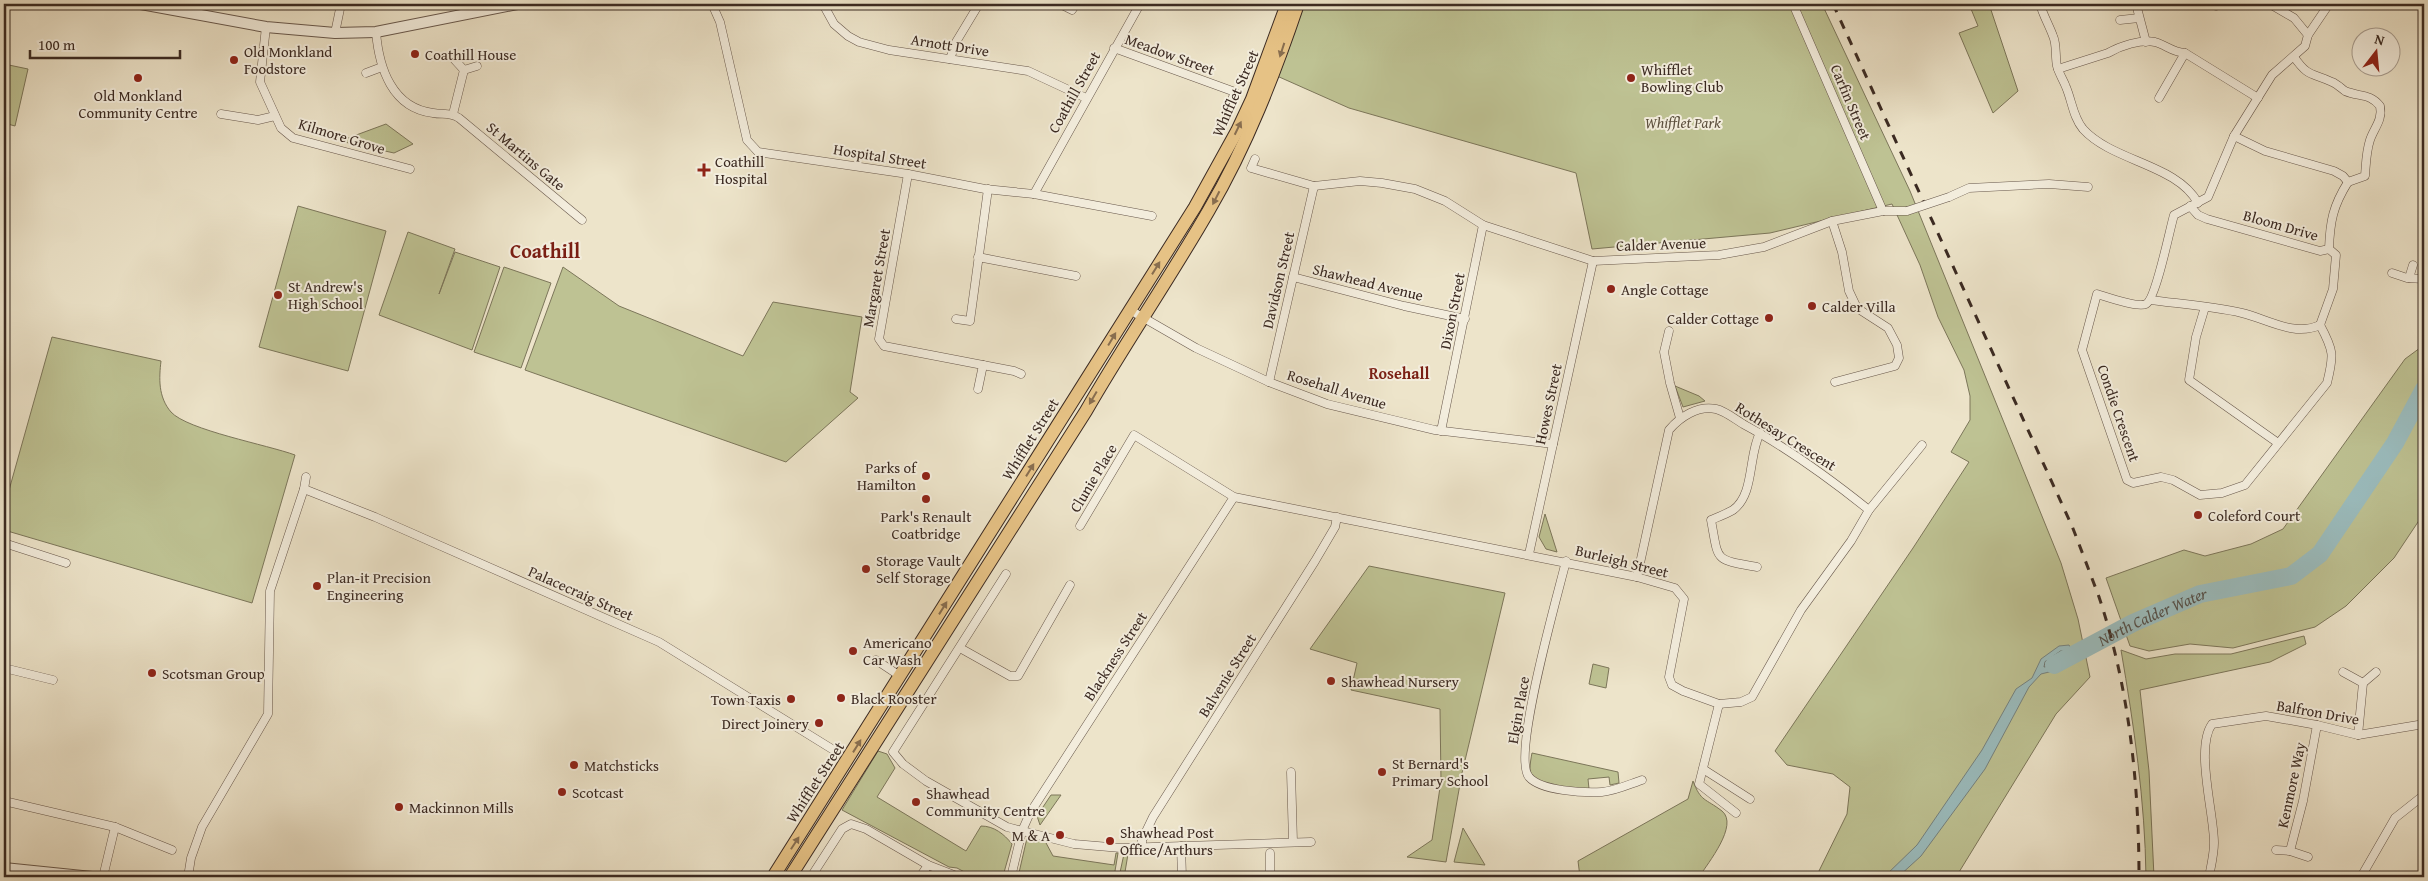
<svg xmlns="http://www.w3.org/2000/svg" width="2428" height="881" viewBox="0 0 2428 881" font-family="'Gentium Book Plus',serif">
  <rect width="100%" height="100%" fill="#ede4ca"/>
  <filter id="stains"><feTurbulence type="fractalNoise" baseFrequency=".004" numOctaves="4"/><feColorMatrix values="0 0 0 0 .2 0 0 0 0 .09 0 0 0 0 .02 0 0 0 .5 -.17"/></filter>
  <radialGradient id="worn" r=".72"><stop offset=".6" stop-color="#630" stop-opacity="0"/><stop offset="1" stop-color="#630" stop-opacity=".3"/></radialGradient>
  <g fill="#bec293" stroke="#7c765a">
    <path d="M1303 4H1822L1910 191 2061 563 2078 619 2090 677 2056 714 1956 877H1816L1847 814 1850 787 1833 774 1787 765 1775 751 1913 548 1969 462 1951 452 1970 420V396L1964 370 1938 317 1920 265 1892 204 1770 233 1592 249 1576 173 1349 108 1277 76Z"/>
    <path d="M1969 4H1989L2018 91 1993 113 1959 33 1978 26Z"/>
    <path d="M4 64 28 69 15 126 4 123Z"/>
    <path d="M386 124 413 144 394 153 340 141Z"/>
    <path d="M298 206 386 231 348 371 259 347Z"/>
    <path d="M408 232 455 249 439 294 455 252 500 267 472 350 379 315Z"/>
    <path d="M504 267 551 283 521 368 474 352Z"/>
    <path d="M563 267 619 306 743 356 773 302 862 317 850 392 858 398 786 462 525 370Z"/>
    <path d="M52 337 161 361C159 378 158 397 171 412 187 430 268 445 295 455L252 603 4 530V508Z"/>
    <path d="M2424 345V513L2394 558 2346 606 2315 627 2233 648 2190 644 2149 651 2130 646 2106 578 2184 550 2205 556 2251 544 2283 529 2405 359Z"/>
    <path d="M1675 386 1699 396 1705 401 1683 407Z"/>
    <path d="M1545 514 1557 552 1546 549 1539 537Z"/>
    <path d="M1369 566 1505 593 1462 773 1446 862 1407 857 1432 840 1441 781 1440 709 1351 690 1357 663 1310 649Z"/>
    <path d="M2304 636 2306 644 2270 662 2140 690 2149 771 2154 877H2146C2145 801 2134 726 2121 650L2146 659 2175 654H2231Z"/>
    <path d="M1593 664 1609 668 1606 688 1589 684Z"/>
    <path d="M878 751 887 754 895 768 877 797 966 851 981 826C994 826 1004 834 1012 844L1003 876 974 877 957 868 949 867 842 810Z"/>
    <path d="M1532 753 1618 772 1619 783 1610 785 1609 777 1588 779 1589 789C1574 788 1532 789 1530 769 1530 764 1531 758 1532 753Z"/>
    <path d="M1693 781C1701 802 1705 798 1722 811 1739 825 1708 863 1699 877H1580L1578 861 1688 799Z"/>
    <path d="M1051 795H1061L1040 825 1037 816Z"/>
    <path d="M1463 828 1485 865 1454 862Z"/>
    <path d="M1027 838 1045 841 1053 856 1114 865 1116 853H1118L1114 877H1018Z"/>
    <path d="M1124 854H1128L1125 872 1135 873V877H1119Z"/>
  </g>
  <path fill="#9bbdbf" stroke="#758280" d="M2069 645 2076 657 2057 670 2041 674 2029 687 1985 769 1921 856 1898 877H1884L1917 845 1982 750 2016 689 2032 678 2041 659 2059 646Z"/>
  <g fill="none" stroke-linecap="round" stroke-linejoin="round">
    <path stroke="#6b7470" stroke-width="1" d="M2061 651H2067L2068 657 2055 665 2044 667 2045 662Z"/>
    <path stroke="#9bbdbf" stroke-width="18" id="s1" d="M2054 665 2133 623 2200 594 2291 576 2320 554 2395 443 2424 389"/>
    <g stroke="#68584c" stroke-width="9">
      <g id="minor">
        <path d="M712 4 720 22 747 140 758 152 908 174 985 189 1034 194 1152 216"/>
        <path d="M823 4 834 24 848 36 859 42 889 50 1028 71 1086 98"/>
        <path d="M1060 4 1072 10 1076 4"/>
        <path d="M1793 4 1883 211"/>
        <path d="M2040 4C2043 15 2049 25 2053 36 2057 44 2055 57 2057 66 2059 74 2063 79 2066 87 2072 101 2073 117 2083 129 2113 162 2177 164 2198 203"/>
        <path d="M2136 4 2146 42"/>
        <path d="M2270 4 2294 18 2308 35"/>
        <path d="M2216 6 2217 4"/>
        <path d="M2120 20 2139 18"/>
        <path d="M266 27 260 82 281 128 293 138 410 169"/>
        <path d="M376 32C379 68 392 108 433 113 443 115 449 112 459 118L582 220"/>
        <path d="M335 33 341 4"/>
        <path d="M1114 48 1235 92 1231 102"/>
        <path d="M2294 57C2309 78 2311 72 2332 82 2337 84 2341 88 2345 91 2359 97 2370 93 2380 106 2383 120 2374 128 2370 140 2366 152 2366 164 2365 176L2348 182"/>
        <path d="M453 58 464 70"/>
        <path d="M950 59 956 42 979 4"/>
        <path d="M2058 69 2108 53C2120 46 2141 39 2155 42 2166 45 2172 52 2185 53L2258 98"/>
        <path d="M366 73 382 67"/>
        <path d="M2159 98 2185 53"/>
        <path d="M221 114 258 120 275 116"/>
        <path d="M453 114 464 70 477 66"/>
        <path d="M2234 136 2265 151 2334 171 2343 176 2348 182"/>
        <path d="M1255 159 1251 168 1314 186 1360 181 1382 183 1415 189 1445 201 1483 225 1593 261 1719 255 1764 247 1832 221 1883 211H1907"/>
        <path d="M908 174 879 339 884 346 1014 371 1021 374"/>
        <path d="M1034 194 1140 4"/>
        <path d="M1949 197 1969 188 2049 184 2088 187"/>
        <path d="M2190 206 2198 215 2207 219 2320 251 2329 249"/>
        <path d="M1832 221 1842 252 1849 291 1857 308 1888 328 1897 345 1899 358 1895 366 1835 382"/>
        <path d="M2329 249C2330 221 2333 206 2348 182"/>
        <path d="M978 257 1076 276"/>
        <path d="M2392 273 2407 278 2424 279"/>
        <path d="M1293 277 1404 306 1465 319"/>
        <path d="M2409 278 2413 265"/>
        <path d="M2150 300C2181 304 2212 306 2242 313 2267 319 2294 337 2320 325L2333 289 2336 255 2329 249"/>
        <path d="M2205 307 2196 337 2189 380 2278 443"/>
        <path d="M1130 310 1196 348 1269 382 1327 404 1435 430 1553 444"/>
        <path d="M956 319 970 321 988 189"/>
        <path d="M2320 325C2334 351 2334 355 2327 383L2245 485 2222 493 2200 495 2173 480 2161 477 2133 483 2127 480 2082 350 2097 294C2107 297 2138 308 2146 304 2156 299 2170 228 2174 215L2208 197 2234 136 2272 75 2305 46 2308 35 2329 4"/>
        <path d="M1669 331 1664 352 1670 383 1680 418"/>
        <path d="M1269 382 1314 186"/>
        <path d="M978 389 983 365"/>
        <path d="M1441 431 1483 225"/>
        <path d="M304 489 375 517 659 642 832 749"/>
        <path d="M1080 526 1134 435 1234 497 1637 577 1675 588 1684 599 1669 677 1672 685 1683 691 1719 704 1741 702 1752 697 1801 610 1851 541 1869 510 1922 445"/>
        <path d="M4 543 66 563"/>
        <path d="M1529 554 1593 261"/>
        <path d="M1566 561C1558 594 1511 757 1529 777 1541 791 1584 793 1602 792 1615 791 1630 784 1642 780"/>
        <path d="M1757 567C1713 559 1719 562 1711 520 1718 517 1726 514 1733 510 1755 494 1748 455 1760 433"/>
        <path d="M1006 574 893 752 903 764 926 781 1007 827 1074 844 1121 848 1311 842"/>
        <path d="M1637 577 1669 430C1680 417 1698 405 1716 409 1725 411 1735 419 1743 424 1788 448 1829 478 1869 510"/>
        <path d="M960 648 1010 676H1018L1070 585"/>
        <path d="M876 660 900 676"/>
        <path d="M4 668 53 680"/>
        <path d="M2343 672 2363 683 2376 672"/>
        <path d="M1719 704 1699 784 1736 813"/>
        <path d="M2358 735 2363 683"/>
        <path d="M1703 769 1750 799"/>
        <path d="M1291 772 1293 842"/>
        <path d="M4 801 115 827 103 877"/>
        <path d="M115 827 172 850"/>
        <path d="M1181 846 1182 877"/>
        <path d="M1142 848V840L1153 817 1315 561 1335 527 1337 517"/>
        <path d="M2276 850 2290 851 2308 857"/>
        <path d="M2290 851 2303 801 2317 725"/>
        <path d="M1270 853V877"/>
        <path d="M188 877 191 858 202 827 268 714 270 591 304 489 306 477"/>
        <path d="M811 877 842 829 851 824 866 829 928 865 959 877"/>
        <path d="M920 877 928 865"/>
        <path d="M1011 877 1022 831 1030 813 1234 497"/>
        <path d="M2209 877C2211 866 2214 854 2214 843 2214 813 2195 748 2212 724L2266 716 2317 725 2358 735 2424 724"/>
        <path d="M2361 877 2395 818 2424 795"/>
      </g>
    </g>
    <g stroke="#68584c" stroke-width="12">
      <g id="tertiary">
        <path d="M141 4 266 27 335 33 376 32 517 4"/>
        <path d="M4 868 92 877"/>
      </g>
    </g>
    <g stroke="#3b2a22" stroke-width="14">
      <g id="primary">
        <path d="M773 877 1195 207 1237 131 1252 99 1287 4"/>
        <path d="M790 877 1086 411C1125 343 1170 278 1209 210 1247 145 1274 75 1298 4"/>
      </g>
    </g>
    <use href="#minor" stroke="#f3eddd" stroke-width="8"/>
    <use href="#tertiary" stroke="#f3eddd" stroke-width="10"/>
    <use href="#primary" stroke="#e6c285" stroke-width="12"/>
    <path stroke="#3b2a22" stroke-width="3" stroke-dasharray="9 9" stroke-linecap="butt" d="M1833 4 2072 526C2081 549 2090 573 2099 597 2129 687 2139 783 2139 877"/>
    <g stroke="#68584c" stroke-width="9" stroke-linecap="butt">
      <path id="minor-bridge" d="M1907 211 1949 197"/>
    </g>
    <use href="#minor-bridge" stroke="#f3eddd" stroke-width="8"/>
  </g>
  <defs><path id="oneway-solid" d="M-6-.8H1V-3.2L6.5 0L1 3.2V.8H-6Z" transform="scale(1.25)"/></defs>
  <g fill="#886e4f">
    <use href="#oneway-solid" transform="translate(1282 50) rotate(108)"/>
    <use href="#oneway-solid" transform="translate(1238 128) rotate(-64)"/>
    <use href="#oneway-solid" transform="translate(1216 198) rotate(117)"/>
    <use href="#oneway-solid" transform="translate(1156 268) rotate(-58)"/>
    <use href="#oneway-solid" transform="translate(1112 339) rotate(-59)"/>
    <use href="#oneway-solid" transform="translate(1093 398) rotate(120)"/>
    <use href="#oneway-solid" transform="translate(1030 470) rotate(-58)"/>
    <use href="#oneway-solid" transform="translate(943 608) rotate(-58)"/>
    <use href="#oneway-solid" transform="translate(857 746) rotate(-58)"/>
    <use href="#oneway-solid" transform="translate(795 843) rotate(-57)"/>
  </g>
  <g fill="#8f2418" stroke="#f3eddd" stroke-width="2">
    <circle cx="415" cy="54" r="5"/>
    <circle cx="234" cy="60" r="5"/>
    <circle cx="138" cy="78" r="5"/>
    <circle cx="1631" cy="78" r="5"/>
    <path d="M701.5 162.5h5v5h5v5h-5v5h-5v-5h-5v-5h5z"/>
    <circle cx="1611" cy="289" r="5"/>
    <circle cx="278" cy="295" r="5"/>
    <circle cx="1812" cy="306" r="5"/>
    <circle cx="1769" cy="318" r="5"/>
    <circle cx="926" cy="476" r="5"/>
    <circle cx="926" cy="499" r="5"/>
    <circle cx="2198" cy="515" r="5"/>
    <circle cx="866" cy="569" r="5"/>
    <circle cx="317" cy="586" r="5"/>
    <circle cx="853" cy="651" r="5"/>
    <circle cx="152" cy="673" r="5"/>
    <circle cx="1331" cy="681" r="5"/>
    <circle cx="841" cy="698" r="5"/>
    <circle cx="791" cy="699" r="5"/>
    <circle cx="819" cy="723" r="5"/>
    <circle cx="574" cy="765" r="5"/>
    <circle cx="1382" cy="772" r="5"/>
    <circle cx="562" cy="792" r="5"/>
    <circle cx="916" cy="802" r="5"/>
    <circle cx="399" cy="807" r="5"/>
    <circle cx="1060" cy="835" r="5"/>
    <circle cx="1110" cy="841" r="5"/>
  </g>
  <g text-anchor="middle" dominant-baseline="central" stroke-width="4" stroke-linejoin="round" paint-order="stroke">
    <g font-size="15" fill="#3b2a22" stroke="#f3eddd">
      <text transform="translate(950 45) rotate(9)">Arnott Drive</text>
      <text transform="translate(1170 54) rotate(20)">Meadow Street</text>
      <text transform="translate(1074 92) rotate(-61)">Coathill Street</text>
      <text transform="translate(1235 93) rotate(-66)">Whifflet Street</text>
      <text transform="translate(1851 102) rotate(67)">Carfin Street</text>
      <text transform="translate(342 136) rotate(17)">Kilmore Grove</text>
      <text transform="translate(526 156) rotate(40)">St Martins Gate</text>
      <text transform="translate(880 156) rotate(9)">Hospital Street</text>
      <text transform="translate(2281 225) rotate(16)">Bloom Drive</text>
      <text transform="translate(1661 244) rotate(-2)">Calder Avenue</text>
      <text transform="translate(876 278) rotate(-80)">Margaret Street</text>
      <text transform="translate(1278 280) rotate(-77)">Davidson Street</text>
      <text transform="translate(1368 282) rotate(14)">Shawhead Avenue</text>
      <text transform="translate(1452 311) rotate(-79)">Dixon Street</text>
      <text transform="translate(1337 389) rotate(17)">Rosehall Avenue</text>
      <text transform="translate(1548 404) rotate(-78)">Howes Street</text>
      <text transform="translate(2119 413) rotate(71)">Condie Crescent</text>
      <text transform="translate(1786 436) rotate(32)">Rothesay Crescent</text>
      <text transform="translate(1030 439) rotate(-58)">Whifflet Street</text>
      <text transform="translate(1093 478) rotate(-59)">Clunie Place</text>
      <text transform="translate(1622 561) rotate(14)">Burleigh Street</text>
      <text transform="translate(581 593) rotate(24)">Palacecraig Street</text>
      <text transform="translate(1115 656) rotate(-57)">Blackness Street</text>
      <text transform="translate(1227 675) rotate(-58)">Balvenie Street</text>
      <text transform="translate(1518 710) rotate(-80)">Elgin Place</text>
      <text transform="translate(2318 712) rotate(10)">Balfron Drive</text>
      <text transform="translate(815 782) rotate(-57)">Whifflet Street</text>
      <text transform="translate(2291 785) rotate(-78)">Kenmore Way</text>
    </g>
    <g font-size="15" fill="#3b2a22" stroke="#f3eddd" text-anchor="start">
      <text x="244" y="51">Old Monkland<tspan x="244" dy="17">Foodstore</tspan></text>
      <text x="425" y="54">Coathill House</text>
      <text x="1641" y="69">Whifflet<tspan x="1641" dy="17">Bowling Club</tspan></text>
      <text x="138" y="95" text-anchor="middle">Old Monkland<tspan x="138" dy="17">Community Centre</tspan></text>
      <text x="715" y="161">Coathill<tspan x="715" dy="17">Hospital</tspan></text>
      <text x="288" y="286">St Andrew's<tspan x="288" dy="17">High School</tspan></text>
      <text x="1621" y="289">Angle Cottage</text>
      <text x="1822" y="306">Calder Villa</text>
      <text x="1759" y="318" text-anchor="end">Calder Cottage</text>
      <text x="916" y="467" text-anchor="end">Parks of<tspan x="916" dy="17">Hamilton</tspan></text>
      <text x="2208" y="515">Coleford Court</text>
      <text x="926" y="516" text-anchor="middle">Park's Renault<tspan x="926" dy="17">Coatbridge</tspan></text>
      <text x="876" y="560">Storage Vault<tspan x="876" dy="17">Self Storage</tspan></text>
      <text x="327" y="577">Plan-it Precision<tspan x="327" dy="17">Engineering</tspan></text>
      <text x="863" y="642">Americano<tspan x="863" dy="17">Car Wash</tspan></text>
      <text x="162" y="673">Scotsman Group</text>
      <text x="1341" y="681">Shawhead Nursery</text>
      <text x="851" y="698">Black Rooster</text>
      <text x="781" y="699" text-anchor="end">Town Taxis</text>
      <text x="809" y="723" text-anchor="end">Direct Joinery</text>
      <text x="1392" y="763">St Bernard's<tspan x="1392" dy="17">Primary School</tspan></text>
      <text x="584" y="765">Matchsticks</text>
      <text x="572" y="792">Scotcast</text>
      <text x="926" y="793">Shawhead<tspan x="926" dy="17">Community Centre</tspan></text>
      <text x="409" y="807">Mackinnon Mills</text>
      <text x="1120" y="832">Shawhead Post<tspan x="1120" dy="17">Office/Arthurs</tspan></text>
      <text x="1050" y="835" text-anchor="end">M &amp; A</text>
    </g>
    <g font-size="15" font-style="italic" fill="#5c503e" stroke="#f3eddd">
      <text x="1683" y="122">Whifflet Park</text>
    </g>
    <g font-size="16" font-weight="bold" fill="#7a1f14" stroke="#f3eddd">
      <text x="1399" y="373">Rosehall</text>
    </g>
    <g font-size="16" font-style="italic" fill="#534f49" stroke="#f3eddd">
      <text stroke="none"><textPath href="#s1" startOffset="110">North Calder Water</textPath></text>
    </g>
    <g font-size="20" font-weight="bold" fill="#7a1f14" stroke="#f3eddd">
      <text x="545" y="250">Coathill</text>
    </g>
  </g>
  <rect width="2428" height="881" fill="none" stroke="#ede4ca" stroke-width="20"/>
  <rect x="5" y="5" width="2418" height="871" fill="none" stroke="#3b2a22" stroke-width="2.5"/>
  <rect x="10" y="10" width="2408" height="861" fill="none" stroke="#3b2a22"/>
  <g transform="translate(2376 52) rotate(16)"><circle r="24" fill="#f3eddd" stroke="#a99f92"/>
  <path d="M0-4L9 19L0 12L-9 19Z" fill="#8f2418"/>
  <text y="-8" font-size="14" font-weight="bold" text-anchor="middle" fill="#3b2a22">N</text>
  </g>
  <path d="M30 50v8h150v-8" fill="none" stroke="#3b2a22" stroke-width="2.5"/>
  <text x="38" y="50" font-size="15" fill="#3b2a22" stroke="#f3eddd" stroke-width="4" paint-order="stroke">100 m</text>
  <rect width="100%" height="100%" filter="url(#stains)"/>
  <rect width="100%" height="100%" fill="url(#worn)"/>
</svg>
